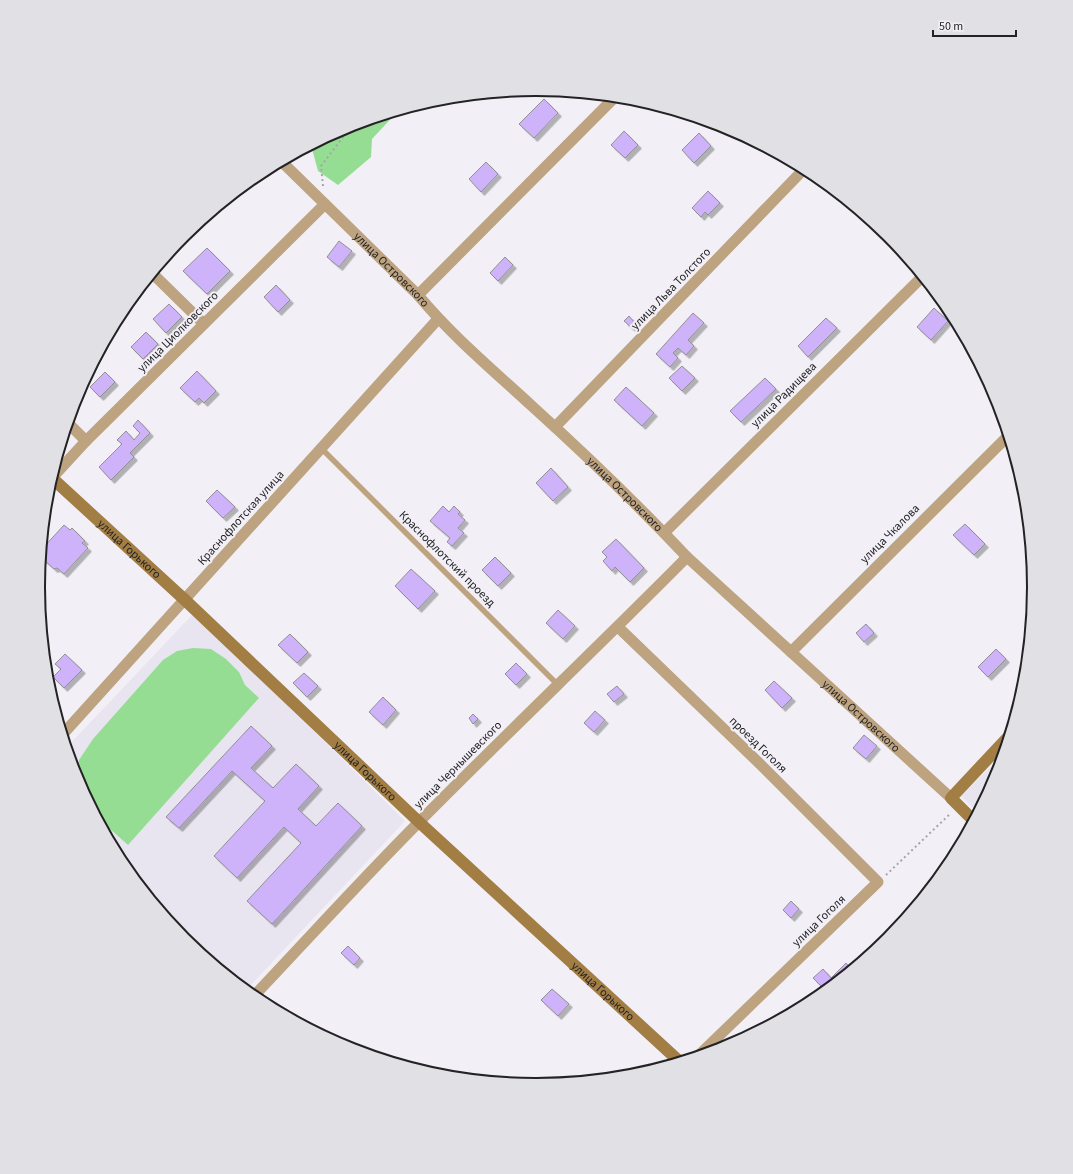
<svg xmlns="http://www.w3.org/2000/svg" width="1073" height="1174" viewBox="0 0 1073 1174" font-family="'Source Sans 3',sans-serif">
  <defs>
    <filter id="shadow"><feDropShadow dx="3.5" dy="3.5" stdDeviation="0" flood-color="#0004"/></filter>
  </defs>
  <rect width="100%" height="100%" fill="#f2f0f6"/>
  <g fill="#e8e4f0">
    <path d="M194 613 405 821 247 989 176 921 172 925 122 864 76 778 67 747Z"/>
    <path d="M1004 754 997 778 978 813 961 796Z"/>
  </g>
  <g fill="#95dd93">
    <path d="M399 110 372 139 371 157 338 185 318 171 311 145 346 126Z"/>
    <path d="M193 648 211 649 226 659 239 672 245 685 259 698 128 845 109 828 100 823 75 776 79 760 93 739 163 660 177 651Z"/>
  </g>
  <g fill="#ceb2fa" stroke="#919095" filter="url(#shadow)">
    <path d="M544 99 558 113 534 138 519 124Z"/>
    <path d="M624 131 638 145 625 158 611 145Z"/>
    <path d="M699 133 711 146 694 163 682 150Z"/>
    <path d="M486 162 498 174 481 192 469 179Z"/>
    <path d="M708 191 720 203 708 215 705 212 701 217 692 208Z"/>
    <path d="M339 241 352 251 339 267 327 257Z"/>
    <path d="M207 248 230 271 207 294 183 271Z"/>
    <path d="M505 257 513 265 498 281 490 273Z"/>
    <path d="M276 285 290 300 278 312 264 297Z"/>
    <path d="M169 304 182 317 166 333 153 319Z"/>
    <path d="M934 308 948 321 931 340 917 327Z"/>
    <path d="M693 313 704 323 688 340 694 346 686 355 678 348 673 353 678 358 670 367 656 354Z"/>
    <path d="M629 316 636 324 632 328 624 321Z"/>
    <path d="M826 318 837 328 808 357 798 346Z"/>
    <path d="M146 332 158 344 143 359 131 347Z"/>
    <path d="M682 366 695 378 682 391 669 378Z"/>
    <path d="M197 371 216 391 204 403 199 398 195 402 180 388Z"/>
    <path d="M105 372 115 382 100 397 90 387Z"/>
    <path d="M765 378 776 389 741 422 730 411Z"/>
    <path d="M626 387 654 413 642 426 614 400Z"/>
    <path d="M138 420 150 433 130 453 134 457 111 480 99 467 122 444 117 440 126 431 134 440 140 433 133 426Z"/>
    <path d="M551 468 568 487 553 501 536 483Z"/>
    <path d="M217 490 235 507 223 518 206 501Z"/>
    <path d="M443 506 449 512 454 506 460 512 458 514 465 520 458 528 464 533 452 546 447 542 450 538 430 521Z"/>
    <path d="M965 524 985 544 974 555 953 535Z"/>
    <path d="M64 525 70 530 72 528 85 541 82 543 88 548 64 574 57 568 54 569 43 559 45 556 41 552 42 549Z"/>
    <path d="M616 539 644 568 630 582 615 567 612 571 603 561 607 557 602 552Z"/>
    <path d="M495 557 511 573 498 586 482 570Z"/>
    <path d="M411 569 435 591 418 609 395 586Z"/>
    <path d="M558 610 575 626 563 639 546 623Z"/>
    <path d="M866 624 874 633 864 642 856 633Z"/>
    <path d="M290 634 308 652 297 663 278 645Z"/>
    <path d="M996 649 1006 659 988 677 978 667Z"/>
    <path d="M65 654 82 670 64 688 53 677 61 669 55 664Z"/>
    <path d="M516 663 527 674 516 685 505 674Z"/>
    <path d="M304 673 318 686 307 697 293 683Z"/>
    <path d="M774 681 792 698 782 708 765 690Z"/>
    <path d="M617 686 624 694 614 702 607 694Z"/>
    <path d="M383 697 396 710 383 725 369 712Z"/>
    <path d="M595 711 605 720 594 732 584 723Z"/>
    <path d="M473 714 478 719 473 724 469 718Z"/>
    <path d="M251 726 272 746 251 768 273 788 296 764 319 786 298 809 316 826 338 803 362 826 272 924 247 901 301 843 284 827 237 878 214 856 265 801 232 771 179 828 166 817Z"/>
    <path d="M864 735 877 746 866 759 853 748Z"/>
    <path d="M791 901 799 909 791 918 783 910Z"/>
    <path d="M902 916 906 919 889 940 878 949 874 945Z"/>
    <path d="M348 946 360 958 354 965 341 953Z"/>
    <path d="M846 963 852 970 826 991 813 978 823 969 831 978Z"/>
    <path d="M552 989 569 1004 558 1016 541 1000Z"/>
  </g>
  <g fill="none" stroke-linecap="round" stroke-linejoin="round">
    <g stroke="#a6a4a9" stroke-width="2" stroke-dasharray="2 3" stroke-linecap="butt">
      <path d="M323 186 321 166 353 124"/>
      <path d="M886 875 951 813"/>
    </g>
    <path stroke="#bda37f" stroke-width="5.5" d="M321 448 558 685"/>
    <g stroke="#bda37f" stroke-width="11">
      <path id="s1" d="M281 161 418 295C452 336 494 371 533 407 586 455 638 505 687 557L951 798"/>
      <path d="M152 273 204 324"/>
      <path d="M418 295 616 96"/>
      <path d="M68 423 86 441"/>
      <path d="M555 427 805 168"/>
      <path d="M51 479 86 441 325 204"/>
      <path d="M664 533 923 276"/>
      <path d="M618 627 759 763 878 882 697 1057"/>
      <path d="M791 652 1009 435"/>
      <path d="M63 734 438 319"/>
      <path d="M253 997C309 938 363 878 420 821 508 732 599 646 687 557"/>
    </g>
    <g stroke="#a27d44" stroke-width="12">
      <path id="s2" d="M52 478 185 600 419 822 680 1062"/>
      <path d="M974 821 951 798 1010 735"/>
    </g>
  </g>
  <g text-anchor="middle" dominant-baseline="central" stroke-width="4" stroke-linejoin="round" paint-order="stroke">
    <g font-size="12" fill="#232224" stroke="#f2f0f6">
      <text stroke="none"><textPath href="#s1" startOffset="155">улица Островского</textPath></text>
      <text transform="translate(671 289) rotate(-46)">улица Льва Толстого</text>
      <text transform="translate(178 332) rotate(-45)">улица Циолковского</text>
      <text transform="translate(784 395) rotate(-45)">улица Радищева</text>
      <text stroke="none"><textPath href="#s1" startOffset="479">улица Островского</textPath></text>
      <text transform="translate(241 518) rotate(-48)">Краснофлотская улица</text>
      <text transform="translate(890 534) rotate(-45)">улица Чкалова</text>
      <text stroke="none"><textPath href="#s2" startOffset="105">улица Горького</textPath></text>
      <text transform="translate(447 559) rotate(45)">Краснофлотский проезд</text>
      <text stroke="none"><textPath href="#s1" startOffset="803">улица Островского</textPath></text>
      <text transform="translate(758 745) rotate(44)">проезд Гоголя</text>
      <text transform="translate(458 765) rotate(-45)">улица Чернышевского</text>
      <text stroke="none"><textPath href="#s2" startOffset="429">улица Горького</textPath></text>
      <text transform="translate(819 921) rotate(-44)">улица Гоголя</text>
      <text stroke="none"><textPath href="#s2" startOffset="753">улица Горького</textPath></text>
    </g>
  </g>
  <path d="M0 0H1073V1174H0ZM45 587a491 491 0 1 1 982 0a491 491 0 1 1-982 0Z" fill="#e1e0e5" fill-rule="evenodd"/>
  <path fill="none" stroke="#232224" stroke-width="2" d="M45 587a491 491 0 1 1 982 0a491 491 0 1 1-982 0Z"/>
  <path d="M933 30v6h83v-6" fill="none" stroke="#232224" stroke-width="2"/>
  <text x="939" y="30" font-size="12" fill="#232224" stroke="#f2f0f6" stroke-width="3" paint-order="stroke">50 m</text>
</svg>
